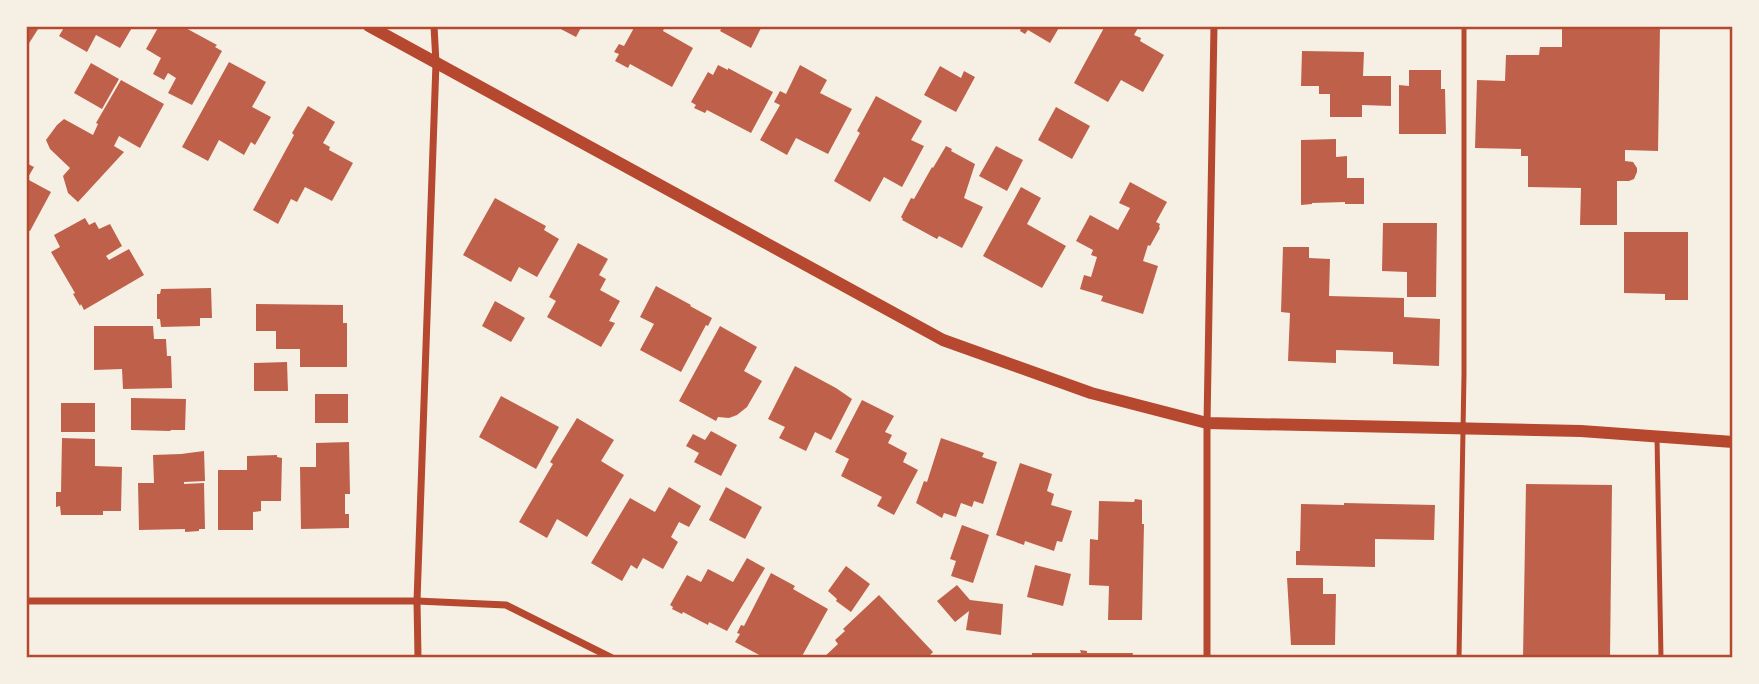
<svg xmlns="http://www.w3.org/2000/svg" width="1759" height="684" viewBox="0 0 1759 684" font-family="Signika,sans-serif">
  <rect width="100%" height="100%" fill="#f6efe4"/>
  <g fill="#bf614a">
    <path d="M26 26H40L26 48Z"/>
    <path d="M65 26H133L120 48 96 35 87 52 59 36Z"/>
    <path d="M159 26H178L181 28 182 26 217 45 215 47 222 51 192 105 168 93 176 78 168 73 164 80 153 74 161 58 146 49Z"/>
    <path d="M555 26H582L576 37Z"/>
    <path d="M635 26H665L663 31 693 48 672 87 630 64 628 68 615 61 619 54 614 52 619 44 624 46Z"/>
    <path d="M723 26H762L751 48 720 31Z"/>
    <path d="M1022 26H1060L1050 43 1028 30 1025 34 1020 31Z"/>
    <path d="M1105 26H1139L1134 35 1141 38 1140 41 1164 55 1143 92 1121 80 1108 102 1074 83Z"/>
    <path d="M1562 26H1660L1658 151 1625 150V161L1633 162 1637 168V172L1634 179 1629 181H1617V225H1580L1581 188 1528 187V156H1521V149L1475 148 1477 80 1505 81 1506 55H1539L1540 47H1562Z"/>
    <path d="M1302 51 1364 52 1363 76H1391V106L1362 105V117H1330V94H1319V86H1301Z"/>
    <path d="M229 62 266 82 252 107 271 117 255 145 251 142 244 155 219 140 208 161 182 147Z"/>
    <path d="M91 63 119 79 102 109 74 93Z"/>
    <path d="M718 65 728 70V68L773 92 751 133 707 110 705 113 694 108 696 105 691 102 708 72 713 75Z"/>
    <path d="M800 65 827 80 820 93 852 109 828 154 796 138 787 155 760 140 780 105 774 102 780 91 786 94Z"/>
    <path d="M940 66 961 78 964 71 975 77 956 112 924 95Z"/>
    <path d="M1409 70H1441V89H1445L1446 134H1399V85L1409 86Z"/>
    <path d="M121 80 164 104 140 148 119 136 114 146 124 152 78 202 68 193 63 176 70 168 50 149 46 140 57 125 64 119 93 135 98 124 96 123Z"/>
    <path d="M876 96 922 121 911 140 924 146 902 187 884 177 870 202 834 181 860 133 857 131Z"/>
    <path d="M308 106 335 122 323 143 330 147 329 150 353 163 332 201 305 187 297 202 291 199 278 224 253 210 294 135 292 133Z"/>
    <path d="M1056 107 1090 126 1072 159 1038 140Z"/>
    <path d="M1336 139V157L1347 156V178H1364V204H1345V202L1312 203V204L1301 205V140Z"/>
    <path d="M946 146 952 149 951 151 975 164 964 198 983 207 962 248 939 236 937 239 902 220 903 219 901 217 911 198 914 199 932 167 933 168Z"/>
    <path d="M996 146 1023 160 1007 191 979 176Z"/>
    <path d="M26 163 34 167 27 179 51 192 30 231 26 229Z"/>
    <path d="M1130 182 1167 202 1156 222 1160 224 1159 227 1160 228 1150 246 1148 245 1143 261 1158 266 1143 314 1101 301 1103 296 1080 289 1084 275 1091 277 1097 257 1091 255 1093 250 1076 241 1090 215 1118 230 1130 208 1119 203Z"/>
    <path d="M1021 187 1041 198 1027 224 1066 246 1042 288 983 256Z"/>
    <path d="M495 198 546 226 544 230 559 239 537 277 519 267 511 282 463 255Z"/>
    <path d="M85 218 89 225 95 222 99 229 110 224 122 246 106 256 109 260 129 249 144 275 84 310 81 304 80 306 73 294 75 293 51 252 60 247 54 235Z"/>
    <path d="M1383 223H1437L1436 297H1407V272L1382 271Z"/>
    <path d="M1624 232H1688V300H1665V294L1624 293Z"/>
    <path d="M578 243 608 259 599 275 606 279 600 290 620 301 609 321 615 323 601 347 547 317 556 301 549 297Z"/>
    <path d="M1283 247H1309V258L1330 259 1329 296 1404 298V317L1440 319 1439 366 1393 364V352L1336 350V363L1288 361 1290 313 1281 312Z"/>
    <path d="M656 286 691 305 690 306 712 318 708 326 706 325 681 372 640 350 654 324 640 317Z"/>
    <path d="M211 288 212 318H200V326L161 327 160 319H157V294H160L161 289Z"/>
    <path d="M495 301 525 318 511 342 482 326Z"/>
    <path d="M256 304 343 305V323H347V367H300V349H276V331H256Z"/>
    <path d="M94 326H153L154 339H166L167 356H171L172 388 123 389 122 369 94 370Z"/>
    <path d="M720 326 757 347 744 371 762 381 747 407 737 415 729 418 718 417 716 421 679 401Z"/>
    <path d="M287 362 288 391H254V363Z"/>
    <path d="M795 366 836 388 852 399 831 440 815 432 806 451 779 438 785 427 768 419Z"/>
    <rect x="315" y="394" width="33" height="29"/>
    <path d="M501 396 559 427 536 469 479 437Z"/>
    <path d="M131 398 186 399 185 430H171L170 431 131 430Z"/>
    <path d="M862 400 894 416 885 432 892 435 888 443 907 453 903 462 918 470 894 515 877 506 882 497 841 476 849 459 835 452Z"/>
    <rect x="61" y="403" width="34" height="29"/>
    <path d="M577 418 614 440 601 461 624 475 587 537 557 519 547 538 519 522 553 464 550 462Z"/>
    <path d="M711 431 737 445 721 476 694 462 699 453 686 446 693 434 705 440Z"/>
    <path d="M62 438 95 439V466L122 467 121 511H103V515H61L60 506 56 507V492H61Z"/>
    <path d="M941 438 984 453 982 457 997 462 983 504 974 501 972 507 961 503 956 517 944 513 942 518 916 503 924 481 927 482Z"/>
    <path d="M349 442 350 494H345V514H349V528L301 529 300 467H316V443Z"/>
    <path d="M204 451 205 481 184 482V484L204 483 205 529H199V531L185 532V529L139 530 138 483H154L153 455 181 454Z"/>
    <path d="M277 455V457L282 458 281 501H261V511L253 512V530H218V470H247V456Z"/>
    <path d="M1020 463 1052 474 1047 491 1054 494 1051 505 1072 511 1062 542 1057 541 1054 551 1025 541 1024 545 996 535Z"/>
    <path d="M1526 484 1612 485 1610 658H1523Z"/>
    <path d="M669 487 701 506 689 527 679 522 671 537 678 542 663 569 643 558 637 569 631 565 622 581 591 563 630 498 655 512Z"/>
    <path d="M726 487 762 507 745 539 709 520Z"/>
    <path d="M1135 499 1142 500V524H1144L1142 620H1108L1109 586 1089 585 1090 539 1098 540 1099 501 1134 502Z"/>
    <path d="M1344 503 1435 505 1434 540 1375 539V567L1296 565V551H1300L1301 504 1344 505Z"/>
    <path d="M962 525 989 535 973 583 951 576 956 561 950 559Z"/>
    <path d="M747 558 765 568 727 631 709 622 708 625 683 612 682 614 672 609 673 607 670 605 687 575 701 582 708 569 733 582Z"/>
    <path d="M1035 565 1071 574 1063 606 1027 597Z"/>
    <path d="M846 566 870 584 851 612 836 601 837 599 828 591Z"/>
    <path d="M771 573 795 586 793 589 828 609 801 658H765L735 642 740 634 737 633 741 625 744 626Z"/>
    <path d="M1287 578H1323V594H1336L1335 645H1291Z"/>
    <path d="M957 585 970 600 1003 604 1001 635 966 630 969 611 955 622 937 601Z"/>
    <path d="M879 595 933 652 927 658H823L838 644 835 640 845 631 843 629Z"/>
    <path d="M1080 650 1087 651V653H1133L1132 658H1032V653H1081Z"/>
  </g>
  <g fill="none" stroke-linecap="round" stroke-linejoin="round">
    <g stroke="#b5482f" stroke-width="5">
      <path d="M1657 437 1661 658"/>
      <path d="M1459 658 1464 374V26"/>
    </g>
    <g stroke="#b5482f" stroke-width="7">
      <path d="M26 601H417L506 605 612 658"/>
      <path d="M418 658 417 601 436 63 434 26"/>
      <path d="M1207 658V423L1214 26"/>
    </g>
    <path stroke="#b5482f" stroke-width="12" d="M369 26 943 340 1091 393 1207 423 1581 431 1733 442"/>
  </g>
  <rect width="1759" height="684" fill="none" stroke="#f6efe4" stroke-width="56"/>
  <rect x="28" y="28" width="1703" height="628" fill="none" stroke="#b5482f" stroke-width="2.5"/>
</svg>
